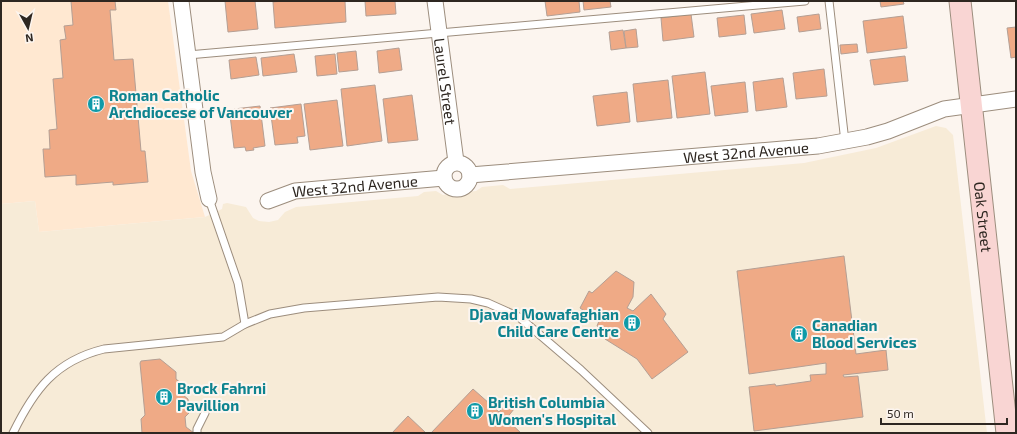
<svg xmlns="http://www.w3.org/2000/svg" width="1017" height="434" viewBox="0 0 1017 434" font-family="'Exo 2',sans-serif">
  <rect width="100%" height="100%" fill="#fcf5ef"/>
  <path fill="#ffe8d1" d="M1 1H168L191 171 205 217 39 232 35 201 1 204Z"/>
  <path fill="#f7ebd7" d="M936 126 946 128 953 135 987 433H1V204L35 201 39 232 205 217 222 209 223 204 227 203 246 207 253 218 259 221 269 222 278 220 285 212 296 207 418 196 424 192 436 191 443 195 476 191 482 187 503 185 510 189 804 163 876 148Z"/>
  <g fill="#efaa86" stroke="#b49f94">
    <path d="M71 1H115L116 10H110L114 60 133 59 141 151H145L148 182 113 185V182L76 185V175L45 177 43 149H50L49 130 57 129 53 79 63 78 60 40 66 39 64 26 73 25Z"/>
    <path d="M225 1H255L258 29 228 32Z"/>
    <path d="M283 1H345L346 22 275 28 273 2Z"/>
    <path d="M365 1H395L396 14 366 16Z"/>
    <path d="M545 1H579L580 12 547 16Z"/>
    <path d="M583 1H610L611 7 584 10Z"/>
    <path d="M880 1H903L904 4 881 7Z"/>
    <path d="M782 10 785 29 754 33 751 14Z"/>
    <path d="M691 14 694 37 663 41 661 18Z"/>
    <path d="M819 14 821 29 799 32 797 17Z"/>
    <path d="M744 15 746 34 719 37 717 18Z"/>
    <path d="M903 16 907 48 867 53 863 21Z"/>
    <path d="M1016 27V57L1011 58 1007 28Z"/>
    <path d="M636 29 638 47 626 48 624 31Z"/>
    <path d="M623 30 626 48 611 50 609 32Z"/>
    <path d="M857 44 858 52 841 54 840 45Z"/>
    <path d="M399 48 402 70 379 73 377 51Z"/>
    <path d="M356 51 358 70 339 72 337 53Z"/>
    <path d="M294 54 297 72 263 76 261 58Z"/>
    <path d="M335 54 337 74 317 76 315 56Z"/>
    <path d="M905 56 908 81 874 85 870 60Z"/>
    <path d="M256 57 259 75 231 79 229 60Z"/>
    <path d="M824 69 827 96 796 99 793 73Z"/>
    <path d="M705 72 710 114 677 118 672 76Z"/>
    <path d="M783 78 787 107 756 111 753 82Z"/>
    <path d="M668 80 672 118 637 122 633 84Z"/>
    <path d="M745 82 748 112 715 116 711 86Z"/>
    <path d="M375 85 382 141 347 146 341 89Z"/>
    <path d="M627 92 630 122 597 126 593 96Z"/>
    <path d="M412 95 418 140 388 143 383 99Z"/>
    <path d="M337 100 343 146 310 150 304 104Z"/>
    <path d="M301 104 305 136 297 137 298 143 275 145 270 108Z"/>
    <path d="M260 106 265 146 253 148 254 150 246 151 245 147 234 148 230 115H235L234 109Z"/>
    <path d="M844 256 856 354 886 350 888 370 843 375 844 377 858 376 863 417 754 431 749 387 775 384 776 386 811 381 810 375 826 374V363L749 374 737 271Z"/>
    <path d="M616 271 634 282 633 297 627 308 633 311 651 294 666 314 663 319 688 352 652 379 637 359 605 339 607 335 597 326 599 321 580 308 589 291 592 293Z"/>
    <path d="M160 359 176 372V379L182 384 183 395 188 399 189 413 185 417 186 427 194 433H142L141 419 145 415 140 363 141 361Z"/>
    <path d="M473 389 499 412 507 403 514 409 506 419 521 433H431Z"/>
    <path d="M408 416 426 433H392Z"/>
  </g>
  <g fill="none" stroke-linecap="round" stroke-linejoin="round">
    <g stroke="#9c8d7d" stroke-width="9">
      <g id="service">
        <path d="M829 1 845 142"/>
        <path d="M188 55 805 1"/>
        <path d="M209 199 238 283 245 324"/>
        <path d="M13 433C34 390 55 361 104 349L223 337 245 324 270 314 304 308 438 297 471 299 488 303 519 317 581 370 648 433"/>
        <path d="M197 433V429L205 413"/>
      </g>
    </g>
    <g stroke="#9c8d7d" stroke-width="17">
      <g id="minor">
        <path d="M181 1 203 172 209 199"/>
        <path id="s1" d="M435 1 456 162"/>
        <circle cx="457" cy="176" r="13"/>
        <path id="s2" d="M470 175 818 146 867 137 888 131 944 109 1016 99"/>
        <path id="s3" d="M268 201 295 191 444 178"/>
      </g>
    </g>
    <g stroke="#9c8d7d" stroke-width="23">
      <g id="secondary">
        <path id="s4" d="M960 1 1007 433"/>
      </g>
    </g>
    <use href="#service" stroke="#fff" stroke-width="7"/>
    <use href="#minor" stroke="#fff" stroke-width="15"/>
    <use href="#secondary" stroke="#f9d5d3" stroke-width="21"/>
  </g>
  <defs>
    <g id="building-disc" transform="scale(0.9)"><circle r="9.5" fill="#0f9aa8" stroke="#fcf5ef"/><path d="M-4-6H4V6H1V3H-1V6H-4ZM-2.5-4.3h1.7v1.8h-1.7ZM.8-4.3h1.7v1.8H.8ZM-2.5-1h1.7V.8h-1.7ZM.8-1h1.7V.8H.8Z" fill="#fff"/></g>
  </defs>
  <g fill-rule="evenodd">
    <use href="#building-disc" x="96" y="104"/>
    <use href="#building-disc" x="632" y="323"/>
    <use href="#building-disc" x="799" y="334"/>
    <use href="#building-disc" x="164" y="397"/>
    <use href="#building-disc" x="475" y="411"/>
  </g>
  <g text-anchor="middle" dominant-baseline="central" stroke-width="4" stroke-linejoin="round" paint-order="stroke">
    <g font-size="15" fill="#2e2721" stroke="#fcf5ef">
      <text stroke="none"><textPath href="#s1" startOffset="81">Laurel Street</textPath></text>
      <text stroke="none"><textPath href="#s2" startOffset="277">West 32nd Avenue</textPath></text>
      <text stroke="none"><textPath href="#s3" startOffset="89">West 32nd Avenue</textPath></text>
      <text stroke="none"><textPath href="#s4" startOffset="217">Oak Street</textPath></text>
    </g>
    <g font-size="15" font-weight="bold" fill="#0d838f" stroke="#fcf5ef" text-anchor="start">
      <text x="109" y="95">Roman Catholic<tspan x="109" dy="17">Archdiocese of Vancouver</tspan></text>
      <text x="619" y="314" text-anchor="end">Djavad Mowafaghian<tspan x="619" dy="17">Child Care Centre</tspan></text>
      <text x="812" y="325">Canadian<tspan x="812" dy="17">Blood Services</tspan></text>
      <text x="177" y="388">Brock Fahrni<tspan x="177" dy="17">Pavillion</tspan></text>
      <text x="488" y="402">British Columbia<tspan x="488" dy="17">Women's Hospital</tspan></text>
    </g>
  </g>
  <rect width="1017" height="434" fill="none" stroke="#2e2721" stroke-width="4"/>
  <g transform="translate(28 28) rotate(172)" stroke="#fcf5ef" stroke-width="3" paint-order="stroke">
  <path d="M0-3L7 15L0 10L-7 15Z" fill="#2e2721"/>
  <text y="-6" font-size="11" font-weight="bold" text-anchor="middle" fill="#2e2721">N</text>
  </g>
  <path d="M881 418v6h126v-6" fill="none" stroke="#2e2721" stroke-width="2"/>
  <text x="887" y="418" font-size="12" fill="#2e2721" stroke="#fcf5ef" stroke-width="3" paint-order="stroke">50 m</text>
</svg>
